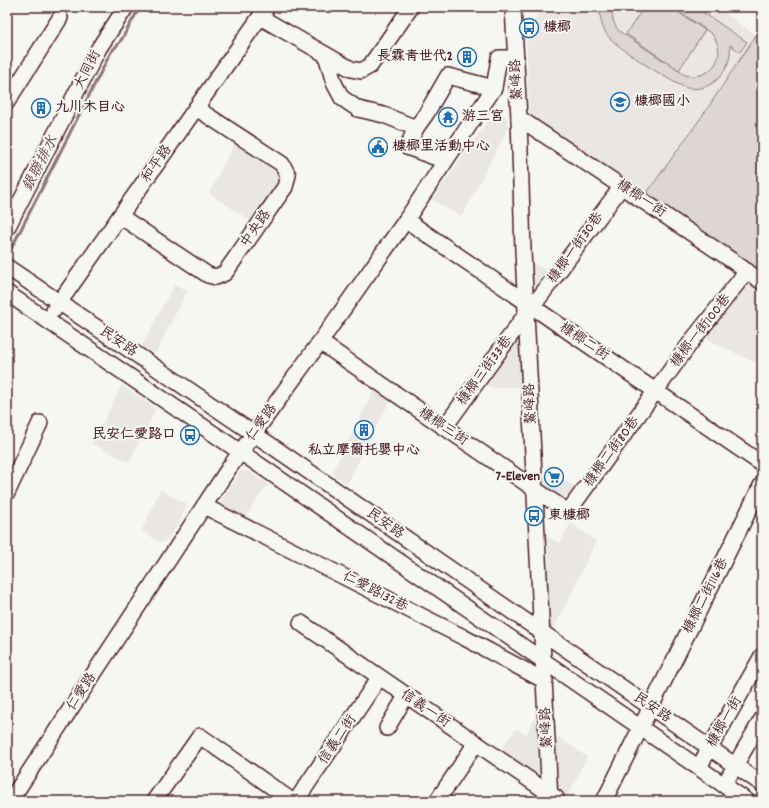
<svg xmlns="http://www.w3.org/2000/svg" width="769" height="808" viewBox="0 0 769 808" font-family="Dekko,'LXGW WenKai TC',sans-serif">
  <rect width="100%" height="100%" fill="#f6f6f2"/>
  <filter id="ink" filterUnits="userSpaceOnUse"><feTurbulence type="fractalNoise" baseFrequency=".025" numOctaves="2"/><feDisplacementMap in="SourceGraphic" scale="8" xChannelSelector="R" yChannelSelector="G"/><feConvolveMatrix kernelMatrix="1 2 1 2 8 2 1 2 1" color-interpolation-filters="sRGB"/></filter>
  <g filter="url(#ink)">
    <g fill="#e9e6e3">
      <path d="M543 7H559L566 13 570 7H716L756 35 705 112 646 194 529 115 526 31Z"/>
      <path d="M495 113H500L507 118 508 128 462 216 432 200 493 114Z"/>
      <path d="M235 143 276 171 279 177 276 184 251 221 209 193Z"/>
      <path d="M531 262 548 271 533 292Z"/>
      <path d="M744 284 752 285 762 292V366L704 337Z"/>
      <path d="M174 285 187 291 155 354 142 346Z"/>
      <path d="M519 335 522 386 490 388 487 385 501 360Z"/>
      <path d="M122 385 156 409 129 462 92 444Z"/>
      <path d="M374 390 390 400 347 484 332 473Z"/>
      <path d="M241 471H248L268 484 243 520 217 506Z"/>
      <path d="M545 471 577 487 570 496 562 498 545 487Z"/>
      <path d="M160 490 187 504 179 524 167 540 163 542H159L142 530Z"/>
      <path d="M571 523 596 541 554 629 550 626 546 569 549 565 547 537 560 543Z"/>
      <path d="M536 715 539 773 537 776 500 751 516 728 526 735Z"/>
      <path d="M555 735 587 757 567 797 558 791Z"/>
    </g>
    <g fill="#ddd6d5" stroke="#947a80">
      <path d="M601 7H613C611 16 613 24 619 31L685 75C711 81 729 56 712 34L673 7H695L747 42 740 52 730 45C733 70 712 93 687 88 675 85 618 48 610 38 602 30 599 18 601 7Z"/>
      <path d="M644 7H670L705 30 679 70 626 34Z"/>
      <path d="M756 35 762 39V274L646 194 705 112Z"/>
    </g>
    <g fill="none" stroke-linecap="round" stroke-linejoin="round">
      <path stroke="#8e747a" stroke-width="3" d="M11 249 111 52 120 42 140 7"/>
      <g stroke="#4a1f2b" stroke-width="18">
        <g id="minor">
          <path d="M513 7 519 118 523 251 550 801"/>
          <path d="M260 17 351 69 361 71 370 66 411 7"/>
          <path d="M326 55 334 83 342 98 358 109 384 115 416 128 407 147 445 161"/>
          <path d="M7 102 60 18"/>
          <path d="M519 118 724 255 762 282"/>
          <path d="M416 128 426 114 448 76 494 88"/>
          <path d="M120 216 208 275 216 277 225 273 285 187 288 175 282 164 196 108"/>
          <path d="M406 220 762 464"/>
          <path d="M7 228 99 48 126 7"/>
          <path d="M7 267 269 444 762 784"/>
          <path d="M7 293 255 462 747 801"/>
          <path d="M526 302 539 298 622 186"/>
          <path d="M54 310 267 7"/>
          <path d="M320 342 568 512 694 338 747 271"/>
          <path d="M444 428 526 314"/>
          <path d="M7 493 40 423"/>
          <path d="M204 506 463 637 545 681"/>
          <path d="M301 623 556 798"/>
          <path d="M387 728 406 696"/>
          <path d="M699 767 762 656"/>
          <path d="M724 785 762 719"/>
          <path d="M10 801 229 468 320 342 406 220 494 88 499 58H516"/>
          <path d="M154 801 200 736 292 801"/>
          <path d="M296 801 379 678"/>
          <path d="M437 801 476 743"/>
          <path d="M604 801 762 484"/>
        </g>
      </g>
      <use href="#minor" stroke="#f6f6f2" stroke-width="15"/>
    </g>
  </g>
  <defs>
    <g id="bus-ring" transform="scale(1)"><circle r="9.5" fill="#f6f6f2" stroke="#1f6fb2" stroke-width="1.5"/><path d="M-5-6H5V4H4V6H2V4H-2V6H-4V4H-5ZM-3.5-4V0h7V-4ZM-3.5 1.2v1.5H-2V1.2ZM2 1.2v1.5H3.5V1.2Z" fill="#1f6fb2"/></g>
    <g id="building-ring" transform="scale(1)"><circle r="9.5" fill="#f6f6f2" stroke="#1f6fb2" stroke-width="1.5"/><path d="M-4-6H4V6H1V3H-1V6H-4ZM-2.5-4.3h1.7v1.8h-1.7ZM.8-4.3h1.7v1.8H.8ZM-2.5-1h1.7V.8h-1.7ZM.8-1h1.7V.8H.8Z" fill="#1f6fb2"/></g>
    <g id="school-ring" transform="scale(1)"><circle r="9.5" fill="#f6f6f2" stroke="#1f6fb2" stroke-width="1.5"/><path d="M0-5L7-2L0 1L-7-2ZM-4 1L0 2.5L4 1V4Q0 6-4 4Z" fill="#1f6fb2"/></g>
    <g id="temple-ring" transform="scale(1)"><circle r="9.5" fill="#f6f6f2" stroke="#1f6fb2" stroke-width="1.5"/><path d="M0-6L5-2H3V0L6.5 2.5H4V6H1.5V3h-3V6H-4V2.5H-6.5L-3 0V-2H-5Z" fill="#1f6fb2"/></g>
    <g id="civic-ring" transform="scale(1)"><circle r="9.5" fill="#f6f6f2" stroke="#1f6fb2" stroke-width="1.5"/><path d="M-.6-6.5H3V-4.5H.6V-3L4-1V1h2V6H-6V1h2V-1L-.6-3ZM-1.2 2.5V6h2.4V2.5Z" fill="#1f6fb2"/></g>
    <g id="supermarket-ring" transform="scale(1)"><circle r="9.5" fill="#f6f6f2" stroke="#1f6fb2" stroke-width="1.5"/><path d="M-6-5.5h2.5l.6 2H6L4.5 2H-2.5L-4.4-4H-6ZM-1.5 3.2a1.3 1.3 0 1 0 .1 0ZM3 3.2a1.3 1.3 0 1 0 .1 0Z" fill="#1f6fb2"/></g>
  </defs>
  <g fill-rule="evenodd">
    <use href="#bus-ring" x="529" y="28"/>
    <use href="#building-ring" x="467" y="57"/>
    <use href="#school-ring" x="620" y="102"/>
    <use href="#building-ring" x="41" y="108"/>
    <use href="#temple-ring" x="448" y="117"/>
    <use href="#civic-ring" x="378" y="147"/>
    <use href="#building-ring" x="364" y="430"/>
    <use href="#bus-ring" x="190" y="435"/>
    <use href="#supermarket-ring" x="554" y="477"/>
    <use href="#bus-ring" x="534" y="516"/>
  </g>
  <g text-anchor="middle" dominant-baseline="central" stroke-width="4" stroke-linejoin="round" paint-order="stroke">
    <g font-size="14" font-weight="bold" fill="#4a1f2b" stroke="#f6f6f2" text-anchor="start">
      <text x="543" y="28">槺榔</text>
      <text x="453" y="57" text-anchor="end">長霖青世代2</text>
      <text x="634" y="102">槺榔國小</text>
      <text x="55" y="108">九川木目心</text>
      <text x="462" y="117">游三宮</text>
      <text x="392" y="147">槺榔里活動中心</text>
      <text x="176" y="435" text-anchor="end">民安仁愛路口</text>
      <text x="364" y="451" text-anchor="middle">私立摩爾托嬰中心</text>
      <text x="540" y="477" text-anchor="end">7-Eleven</text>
      <text x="548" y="516">東槺榔</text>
    </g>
    <g font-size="14" fill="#4a1f2b" stroke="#f6f6f2">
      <text transform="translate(88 70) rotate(-63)">大同街</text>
      <text transform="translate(517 80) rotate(-93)">鰲峰路</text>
      <text transform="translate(157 164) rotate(-55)">和平路</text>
      <text transform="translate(641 199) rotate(34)">槺榔一街</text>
      <text transform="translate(256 229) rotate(-55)">中央路</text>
      <text transform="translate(576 248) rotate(-54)">槺榔一街30巷</text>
      <text transform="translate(701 331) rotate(-52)">槺榔一街100巷</text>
      <text transform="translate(118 342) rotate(34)">民安路</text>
      <text transform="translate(584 342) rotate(34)">槺榔二街</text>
      <text transform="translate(485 371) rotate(-54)">槺榔三街33巷</text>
      <text transform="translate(531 404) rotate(-93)">鰲峰路</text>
      <text transform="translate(262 423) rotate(-54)">仁愛路</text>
      <text transform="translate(443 427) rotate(34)">槺榔三街</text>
      <text transform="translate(612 452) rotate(-54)">槺榔二街80巷</text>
      <text transform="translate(385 524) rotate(35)">民安路</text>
      <text transform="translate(375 592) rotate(27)">仁愛路132巷</text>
      <text transform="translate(706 596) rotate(-63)">槺榔二街116巷</text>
      <text transform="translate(82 692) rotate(-57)">仁愛路</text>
      <text transform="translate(652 708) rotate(34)">民安路</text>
      <text transform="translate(425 709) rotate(34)">信義一街</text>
      <text transform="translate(725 722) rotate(-60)">槺榔一街</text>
      <text transform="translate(547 728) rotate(-93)">鰲峰路</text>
      <text transform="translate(338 740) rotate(-56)">信義二街</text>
    </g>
    <g font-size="15" font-style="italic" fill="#6c4a52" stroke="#f6f6f2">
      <text transform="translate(41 164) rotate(-63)">銀聯排水</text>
    </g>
  </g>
  <rect width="769" height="808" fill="none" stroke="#f6f6f2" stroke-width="24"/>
  <rect x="12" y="12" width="745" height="784" fill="none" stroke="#4a1f2b" stroke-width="1.5" filter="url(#ink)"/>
</svg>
